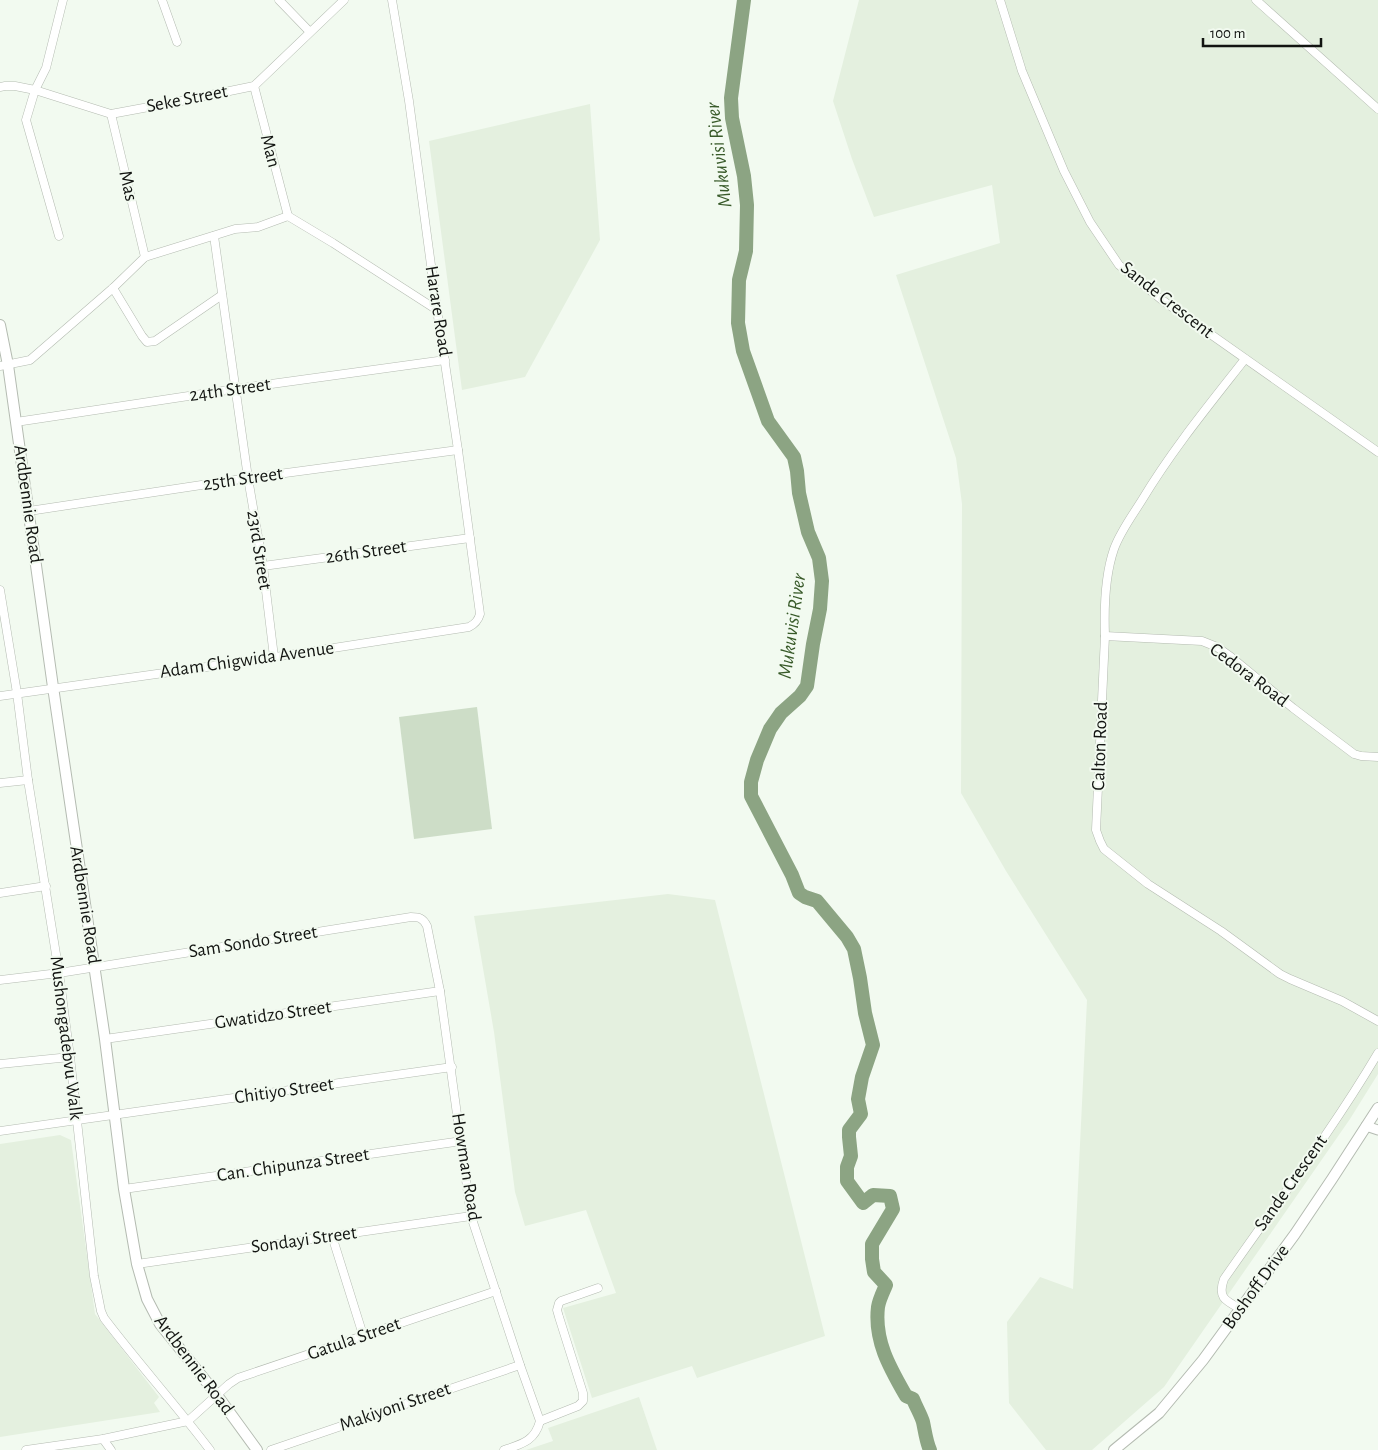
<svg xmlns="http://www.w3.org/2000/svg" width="1378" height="1450" viewBox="0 0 1378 1450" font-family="'Alegreya Sans',sans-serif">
  <rect width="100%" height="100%" fill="#f2faf0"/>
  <g fill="#e4f0df">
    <path d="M859 0H1378V1074L1350 1119 1164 1387 1092 1450H1046L1009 1403 1007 1322 1040 1277 1073 1289 1087 1000 1006 871 961 793 962 504 956 458 896 275 1000 243 992 185 874 217 852 159 833 101Z"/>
    <path d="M590 104 600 240 525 377 462 390 429 141Z"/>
    <path d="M668 894 715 900 825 1336 697 1378 692 1366 592 1398 563 1308 616 1293 586 1210 525 1226 515 1192 494 1032 474 916Z"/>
    <path d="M60 1135 71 1140 95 1314 159 1397 154 1403 160 1412 0 1437V1144Z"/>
    <path d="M639 1397 657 1450H526L553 1441 548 1428Z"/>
  </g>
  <path fill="#cdddc7" d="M477 707 492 829 414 839 399 717Z"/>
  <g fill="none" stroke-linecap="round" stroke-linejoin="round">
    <path stroke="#8ca483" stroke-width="14" d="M744 0 731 98 732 118 744 176 747 205 746 251 739 280 738 323 743 351 768 421 794 457 797 471 799 493 808 532 819 558 822 581 820 609 813 644 807 686 800 696 781 713 770 729 757 760 751 782V796L792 875 799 893 805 897 817 901 847 937 854 949 860 978 865 1013 873 1045 862 1077 858 1099 861 1114 849 1130V1137L851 1156 847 1167V1181L863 1203 873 1195 890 1196 893 1209 872 1244V1259L874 1272 886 1285C883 1292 879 1300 878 1307 874 1341 890 1368 906 1396L913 1399C916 1407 921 1415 923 1422 925 1431 926 1441 930 1450"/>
    <g stroke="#b4bbb1" stroke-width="9">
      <g id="minor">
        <path d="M162 0 177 42"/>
        <path d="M279 0 309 31"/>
        <path d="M1000 0 1022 71 1064 171 1090 222 1119 265 1162 300 1378 452"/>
        <path d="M1256 0 1378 109"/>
        <path d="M254 86 288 216"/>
        <path d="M0 87 5 86H15L35 90 111 114 181 101 254 86 344 0"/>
        <path d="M111 114 145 257"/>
        <path d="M288 216 333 243 437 310"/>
        <path d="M59 236 26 120 35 90 46 68 63 0"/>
        <path d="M214 236 248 478 263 566 274 657"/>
        <path d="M113 288 142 336 147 342 155 341 222 295"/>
        <path d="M1245 359C1209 405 1172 450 1142 500 1132 516 1120 532 1114 549 1105 575 1104 609 1105 636L1096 830 1100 841 1104 849 1148 884 1221 931 1280 974 1290 979 1342 1001 1378 1021"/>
        <path d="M0 366 30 360 113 288 145 257 235 229 258 227 288 216"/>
        <path d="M16 422 235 389 445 360"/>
        <path d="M29 511 248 478 458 450"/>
        <path d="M263 566 470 538"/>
        <path d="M0 590 17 693 28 780 59 973 70 1057 94 1276 101 1311 104 1318C138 1363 176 1405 210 1450"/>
        <path d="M1105 636 1202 641 1217 647 1231 657 1293 708 1354 754 1361 756 1378 757"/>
        <path d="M0 696 249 661 469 627C475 624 478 621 480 614L458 450 437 310 409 101 392 0"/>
        <path d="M0 783 28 780"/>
        <path d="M0 893 46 886"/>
        <path d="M0 980 59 973 411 917C419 917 423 918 427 926L440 991 471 1216 520 1365 540 1421"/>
        <path d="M105 1039 440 991"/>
        <path d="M0 1064 70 1057"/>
        <path d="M0 1131 452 1067"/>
        <path d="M124 1189 462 1141"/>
        <path d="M332 1236 363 1335"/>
        <path d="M137 1264 471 1216"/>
        <path d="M1241 1309C1226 1301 1217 1298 1224 1279 1276 1204 1332 1131 1378 1053"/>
        <path d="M540 1421 578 1406 583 1401V1393L559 1317 557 1310 559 1303 561 1301 598 1288"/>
        <path d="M103 1439 111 1450"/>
        <path d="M26 1450 103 1439 188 1421 229 1384 238 1378 496 1291"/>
        <path d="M271 1450 520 1365"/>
        <path d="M504 1450C522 1444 535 1441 540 1421"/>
      </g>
    </g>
    <g stroke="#b4bbb1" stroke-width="11">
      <path id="tertiary" d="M1366 1126 1378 1130"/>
    </g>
    <g stroke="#b4bbb1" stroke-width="12">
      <g id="secondary">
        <path d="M0 325 8 365 53 687 105 1039 124 1189 137 1264 147 1299 160 1324 217 1395 257 1450"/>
        <path d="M1114 1450 1159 1413 1203 1360 1295 1234 1332 1179 1378 1108"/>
      </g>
    </g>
    <use href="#minor" stroke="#fff" stroke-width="8"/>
    <use href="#tertiary" stroke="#fff" stroke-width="9"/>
    <use href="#secondary" stroke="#fff" stroke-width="10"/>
  </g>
  <g text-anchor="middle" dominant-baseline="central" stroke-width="4" stroke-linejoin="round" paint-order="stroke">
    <g font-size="19" fill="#121411" stroke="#f2faf0">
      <text transform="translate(187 99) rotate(-11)">Seke Street</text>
      <text transform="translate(270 151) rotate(75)">Man</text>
      <text transform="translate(128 186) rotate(77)">Mas</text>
      <text transform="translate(1167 300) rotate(38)">Sande Crescent</text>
      <text transform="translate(438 311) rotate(81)">Harare Road</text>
      <text transform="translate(230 390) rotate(-8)">24th Street</text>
      <text transform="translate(243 479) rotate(-8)">25th Street</text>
      <text transform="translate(28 504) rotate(82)">Ardbennie Road</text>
      <text transform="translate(259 550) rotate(81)">23rd Street</text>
      <text transform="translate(366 552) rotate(-8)">26th Street</text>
      <text transform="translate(247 660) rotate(-8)">Adam Chigwida Avenue</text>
      <text transform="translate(1249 675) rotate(37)">Cedora Road</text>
      <text transform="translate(1100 746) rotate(-88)">Calton Road</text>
      <text transform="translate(85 905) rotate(81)">Ardbennie Road</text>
      <text transform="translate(253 942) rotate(-9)">Sam Sondo Street</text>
      <text transform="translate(273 1015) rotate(-8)">Gwatidzo Street</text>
      <text transform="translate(66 1038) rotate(83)">Mushongadebvu Walk</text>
      <text transform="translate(284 1091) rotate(-8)">Chitiyo Street</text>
      <text transform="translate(293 1165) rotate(-8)">Can. Chipunza Street</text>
      <text transform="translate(466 1167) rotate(81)">Howman Road</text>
      <text transform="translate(1291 1183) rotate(-55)">Sande Crescent</text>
      <text transform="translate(304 1240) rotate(-8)">Sondayi Street</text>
      <text transform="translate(1256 1287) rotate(-54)">Boshoff Drive</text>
      <text transform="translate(354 1339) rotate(-19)">Gatula Street</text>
      <text transform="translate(194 1365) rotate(53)">Ardbennie Road</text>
      <text transform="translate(395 1407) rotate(-19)">Makiyoni Street</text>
    </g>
    <g font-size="20" font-style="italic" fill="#385a29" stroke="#f2faf0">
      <text transform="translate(719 155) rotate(-97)">Mukuvisi River</text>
      <text transform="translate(792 626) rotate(-82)">Mukuvisi River</text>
    </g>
  </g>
  <path d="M1203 38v8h118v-8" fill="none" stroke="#121411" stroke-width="2.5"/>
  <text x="1210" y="38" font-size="15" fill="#121411" stroke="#f2faf0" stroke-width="4" paint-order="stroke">100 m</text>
</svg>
